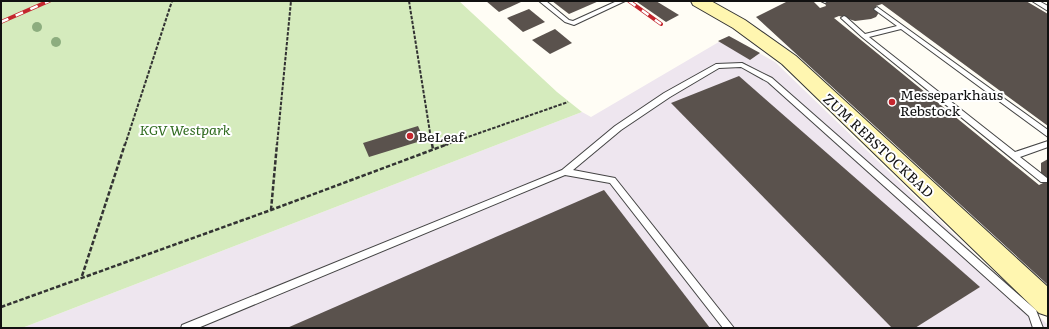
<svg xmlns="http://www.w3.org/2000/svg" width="1049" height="329" viewBox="0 0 1049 329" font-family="Literata,serif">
  <rect width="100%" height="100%" fill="#fffdf5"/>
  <path fill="#eee6ef" d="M729 36 775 62 1048 325V328H22L582 112 591 117Z"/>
  <path fill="#d5ebbd" d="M1 1H459L557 92 582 112 22 328H1Z"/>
  <g fill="#5a524d">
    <path d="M486 1H519L521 2 499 12Z"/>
    <path d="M552 1H599L569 14Z"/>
    <path d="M639 1H656L679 15 666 22 637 2Z"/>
    <path d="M788 1H813L820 8 826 6 824 1H1026L1048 14V126L882 4 876 6 878 14 876 17 871 19 855 21 839 16 834 18 1039 185 1045 182 1041 174V163L1048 159V285L756 17Z"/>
    <path d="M529 9 545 22 523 32 507 18Z"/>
    <path d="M555 29 572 43 550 54 532 40Z"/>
    <path d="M729 36 760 53 750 60 718 41Z"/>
    <path d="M739 76 980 287 915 328H892L671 103Z"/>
    <path d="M418 126 424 140 369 157 363 143Z"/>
    <path d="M604 190 710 328H287L406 276Z"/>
  </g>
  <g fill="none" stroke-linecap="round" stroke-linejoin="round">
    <g stroke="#444" stroke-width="2">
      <g id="service">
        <path d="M539 1H546L569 20 573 21 617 1H625L574 25 565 22Z"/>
        <path d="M821 1H828L825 3Z"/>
        <path d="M1032 1H1039L1048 6V11Z"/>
        <path d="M877 7 1048 130V137L901 29 869 37 1015 152 1048 141V147L1020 157 1047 178 1048 180 1047 182H1041L862 37 841 18 844 16 846 17 865 34 897 26 875 10 874 9Z"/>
        <path d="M742 63 772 78 1036 310 1043 328H1033L1029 316 768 82 741 67 719 68 670 97 621 130 573 170 615 178 734 328H723L610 183 565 175 198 328H181L182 325 562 170 615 126 664 93 716 64Z"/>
      </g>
    </g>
    <g stroke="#333" stroke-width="2">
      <path id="secondary" d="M691 1H711L745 20 796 56 1048 287V316L1039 313 782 64 733 28 693 5Z"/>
    </g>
    <g stroke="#333" stroke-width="2" stroke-dasharray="3.5 1.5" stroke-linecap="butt">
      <path d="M409 1 432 145"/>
      <path d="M125 145 172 1"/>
      <path d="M277 145 291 1"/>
      <path d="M445 145 568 102"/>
    </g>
    <g stroke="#333" stroke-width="2.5" stroke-dasharray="4.5 2" stroke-linecap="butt">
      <path d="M432 144 433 149"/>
      <path d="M271 210 277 144"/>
      <path d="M82 276 125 144"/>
      <path d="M1 307 271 210 448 144"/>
    </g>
    <use href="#service" fill="#fff" fill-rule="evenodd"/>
    <use href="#secondary" fill="#fff6b0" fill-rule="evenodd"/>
    <g stroke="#c4262e" stroke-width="4">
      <g id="rail">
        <path d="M629 1 661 24"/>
        <path d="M1 22 49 1"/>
      </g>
    </g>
    <use href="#rail" stroke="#fff" stroke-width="2.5" stroke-dasharray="8" stroke-linecap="butt"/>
  </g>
  <g fill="#8dad7f">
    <circle cx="37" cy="27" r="5"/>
    <circle cx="56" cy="42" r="5"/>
  </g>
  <g fill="#c4262e" stroke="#fff" stroke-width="1.5">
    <circle cx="892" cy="102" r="4"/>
    <circle cx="410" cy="136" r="4"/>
  </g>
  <g text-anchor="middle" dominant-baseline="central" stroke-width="4" stroke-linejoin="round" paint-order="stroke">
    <g font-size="14" fill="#111" stroke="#fff" text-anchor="start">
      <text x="900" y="94">Messeparkhaus<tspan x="900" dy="16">Rebstock</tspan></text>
      <text x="418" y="136">BeLeaf</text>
    </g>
    <g font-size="14" font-style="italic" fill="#2f6b1f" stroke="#fff">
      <text x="185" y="129">KGV Westpark</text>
    </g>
    <g font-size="14" fill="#111" stroke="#fff">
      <text transform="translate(879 145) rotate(43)">ZUM REBSTOCKBAD</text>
    </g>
  </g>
  <rect width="1049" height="329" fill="none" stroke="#111111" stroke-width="4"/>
</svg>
